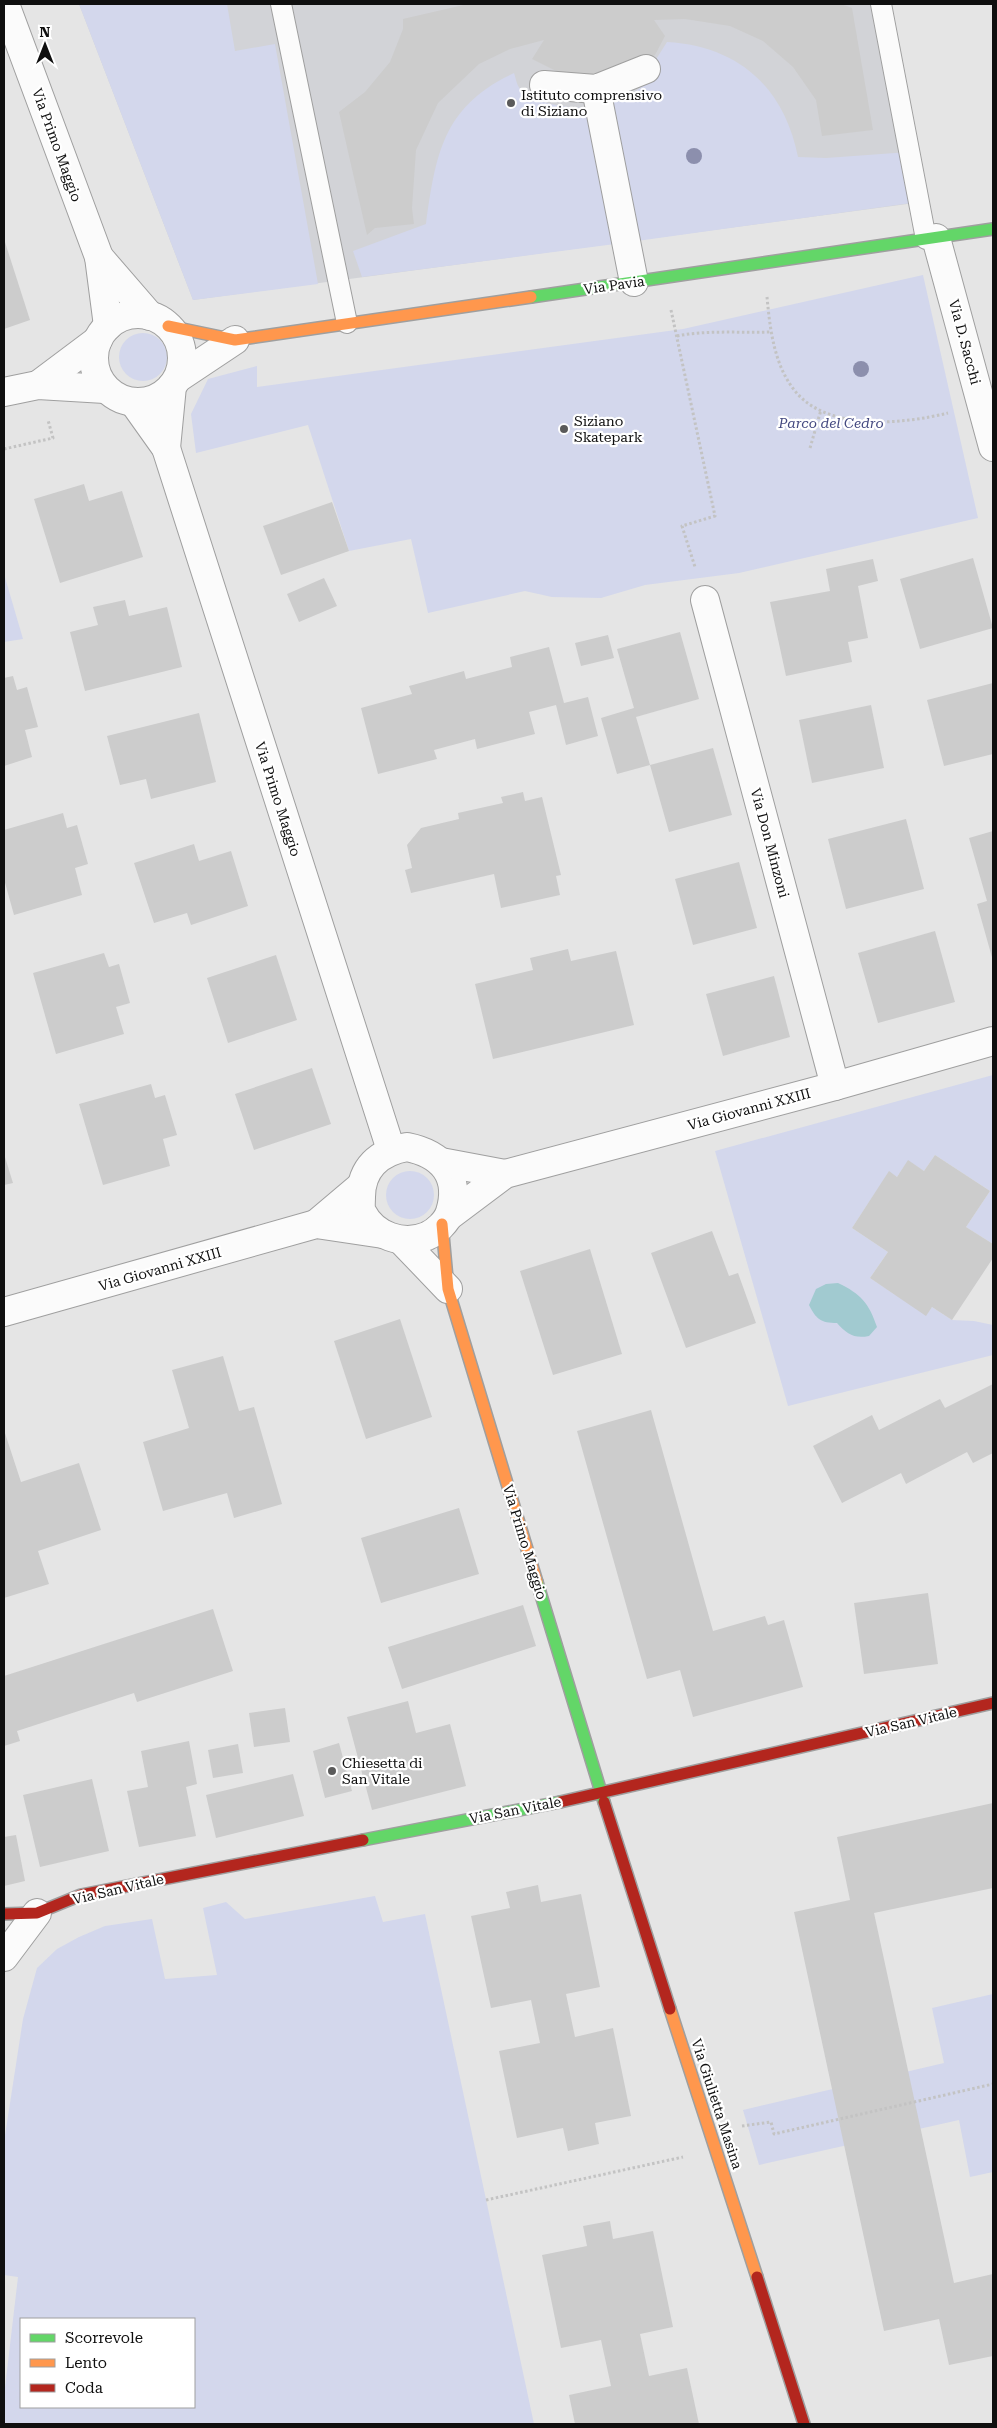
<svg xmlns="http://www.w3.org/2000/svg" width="997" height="2428" viewBox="0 0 997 2428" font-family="'Roboto Serif',serif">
  <rect width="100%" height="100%" fill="#e5e5e5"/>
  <path fill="#d2d3d7" d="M79 4H888L922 202 193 300Z"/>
  <g fill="#d3d7ec" fill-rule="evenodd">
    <path d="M79 4H227L235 51 275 44 318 284 193 300Z"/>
    <path d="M667 42C738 46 784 87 798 157L826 158 909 152 918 202 637 241 610 104 630 95 647 83 653 75 655 61Z"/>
    <path d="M514 73C516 79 517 87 522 91 534 103 573 110 590 107L615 244 362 277 353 251 426 224C436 153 443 106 514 73Z"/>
    <path d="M923 275 978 518 739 573 645 585 601 598 552 597 525 591 428 613 411 539 349 551 308 425 196 453 191 414 208 379 257 366V387L683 329Z"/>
    <circle cx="143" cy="357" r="24"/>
    <path d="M4 574 23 639 4 642Z"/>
    <path d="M993 1075V1244L966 1227 990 1191 935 1155 924 1171 908 1161 897 1177 889 1172 852 1228 888 1252 870 1278 926 1315 932 1307 952 1320 974 1321 993 1325V1355L788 1406 715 1151Z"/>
    <circle cx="410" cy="1195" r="24"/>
    <path d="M375 1896 383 1922 425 1914 534 2424H4V2396L18 2277 4 2275V2142L23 2019 37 1968 57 1949 79 1937 105 1926 152 1919 165 1979 217 1975 203 1908 226 1902 245 1919ZM21 2319H194V2407H21Z"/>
    <path d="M993 1994V2172L970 2177 959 2120 759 2165 743 2110 944 2063 932 2008Z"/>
  </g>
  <path fill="#a1cad0" d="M838 1283C861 1294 869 1303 877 1327L869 1336C854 1339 847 1334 837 1323 821 1323 816 1319 809 1305L816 1289 826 1284Z"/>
  <g fill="#ccc">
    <path d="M468 4H841L852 8 873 130 822 136 816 100 793 67 763 41 730 26 685 19 654 20 665 36 655 55 630 73 606 80 566 76 532 59 544 40 510 49 479 64 438 103 416 150 412 208 414 224 375 228 367 235 339 112 365 92 390 62 403 29V19Z"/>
    <path d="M4 239 30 320 4 329Z"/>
    <path d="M84 484 89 501 122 491 143 557 60 583 34 499Z"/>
    <path d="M332 502 349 551 281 575 263 526Z"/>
    <path d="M973 558 993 628 920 649 900 579Z"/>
    <path d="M873 559 878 581 858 586 868 638 848 642 852 662 786 676 770 602 830 591 826 569Z"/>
    <path d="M324 578 337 606 299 622 287 594Z"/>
    <path d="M125 600 129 616 167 607 182 667 85 691 70 632 98 625 93 607Z"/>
    <path d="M680 632 699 699 636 717 650 765 617 774 601 718 634 708 617 649Z"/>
    <path d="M608 635 614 658 581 666 575 643Z"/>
    <path d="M549 647 564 703 588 697 598 736 566 745 556 705 529 712 535 734 477 749 475 739 434 750 437 759 378 774 361 708 412 694 409 686 464 671 466 679 512 667 510 657Z"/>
    <path d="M13 676 17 690 27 687 38 727 25 730 32 757 4 766V678Z"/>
    <path d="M993 683V754L944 766 927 700Z"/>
    <path d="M871 705 884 768 812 783 799 720Z"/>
    <path d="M199 713 216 782 151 799 146 779 120 785 107 736Z"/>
    <path d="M713 748 732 815 669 832 650 765Z"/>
    <path d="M523 792 525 801 542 797 561 875 556 876 560 895 501 908 494 874 411 893 405 870 412 868 407 845 421 828 459 819 458 813 503 803 501 797Z"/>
    <path d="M63 813 67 828 77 825 88 864 75 868 82 895 14 915 4 879V830Z"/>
    <path d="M906 819 924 889 846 909 828 839Z"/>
    <path d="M993 831V961L977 904 987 901 969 838Z"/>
    <path d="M194 844 199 861 231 851 248 906 191 925 187 913 154 923 134 863Z"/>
    <path d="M739 862 757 928 693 945 675 879Z"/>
    <path d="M935 931 955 1002 878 1023 858 953Z"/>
    <path d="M568 949 571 961 616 951 634 1025 493 1059 475 984 533 970 530 958Z"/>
    <path d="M104 953 109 967 119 964 130 1003 116 1007 124 1034 56 1054 33 973Z"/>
    <path d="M276 955 297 1020 228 1043 207 978Z"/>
    <path d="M774 976 790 1037 723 1056 706 994Z"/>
    <path d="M312 1068 331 1124 254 1150 235 1094Z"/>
    <path d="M151 1084 155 1098 165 1095 177 1135 163 1139 170 1166 103 1185 79 1104Z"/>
    <path d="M4 1154 13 1183 4 1185Z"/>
    <path d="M935 1155 990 1191 966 1227 993 1244V1258L952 1320 932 1307 926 1316 870 1278 888 1252 852 1228 889 1171 897 1177 908 1160 924 1171Z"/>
    <path d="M712 1231 729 1276 738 1273 756 1323 686 1348 651 1253Z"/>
    <path d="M590 1249 622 1354 553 1375 520 1271Z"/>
    <path d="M400 1319 432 1417 366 1439 334 1341Z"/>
    <path d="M223 1356 239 1411 254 1407 282 1504 234 1518 227 1493 163 1511 143 1442 189 1428 172 1370Z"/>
    <path d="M993 1384V1453L973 1463 967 1452 906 1484 901 1473 842 1503 813 1446 872 1415 879 1430 940 1399 945 1408Z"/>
    <path d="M651 1410 713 1631 765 1616 768 1625 784 1620 803 1687 693 1717 680 1670 647 1679 577 1431Z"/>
    <path d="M4 1430 21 1482 79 1463 101 1530 38 1551 49 1584 4 1598Z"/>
    <path d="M459 1508 479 1574 381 1603 361 1538Z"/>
    <path d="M928 1593 938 1664 864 1674 854 1603Z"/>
    <path d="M523 1605 536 1646 402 1689 388 1647Z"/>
    <path d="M213 1609 233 1671 137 1702 134 1693 17 1731 20 1741 4 1746V1676Z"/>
    <path d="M408 1701 416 1733 450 1724 466 1786 372 1810 347 1717Z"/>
    <path d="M285 1708 290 1742 254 1747 249 1713Z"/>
    <path d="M189 1741 197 1784 186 1787 196 1836 139 1847 127 1791 148 1787 141 1751Z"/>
    <path d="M339 1743 352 1791 325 1798 313 1751Z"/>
    <path d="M238 1744 243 1773 213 1778 208 1750Z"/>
    <path d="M293 1774 304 1816 216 1838 206 1795Z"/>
    <path d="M92 1779 109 1851 40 1867 23 1795Z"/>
    <path d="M993 1803V1888L874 1913 954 2283 993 2274V2356L949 2365 939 2319 884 2331 794 1912 850 1900 837 1837Z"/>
    <path d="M16 1835 25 1881 4 1886V1837Z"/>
    <path d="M538 1885 541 1902 581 1894 600 1987 566 1994 575 2037 613 2028 631 2116 595 2123 599 2144 568 2151 563 2128 517 2138 499 2051 540 2043 531 2000 491 2008 471 1916 510 1908 506 1892Z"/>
    <path d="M610 2221 613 2239 653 2231 673 2327 640 2334 649 2376 687 2368 699 2424H575L569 2395 611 2386 601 2340 561 2348 542 2255 587 2246 583 2226Z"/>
  </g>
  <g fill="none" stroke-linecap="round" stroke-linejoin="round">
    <g stroke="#9f9f9f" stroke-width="22">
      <g id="lane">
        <path d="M281 4 347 323"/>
        <path d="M881 4 926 239"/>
      </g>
    </g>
    <g stroke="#9f9f9f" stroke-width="30">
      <g id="street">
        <path d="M5 4 99 257 108 326"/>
        <path d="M544 85 596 89 646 69"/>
        <path d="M596 89 634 282"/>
        <path d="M936 238 993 447"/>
        <path d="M99 257 150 316"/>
        <circle cx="138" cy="358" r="44"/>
        <path d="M178 378 235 340"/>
        <path d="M38 385 98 340"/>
        <path d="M4 392 38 385 105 389"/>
        <path d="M134 403 166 448 391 1150"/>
        <path d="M166 448 172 386"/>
        <path d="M705 600 835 1086"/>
        <path d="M407 1147C442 1154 461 1176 450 1212 447 1222 436 1232 427 1236 403 1246 374 1236 362 1212 360 1208 361 1202 361 1197 361 1168 379 1152 407 1147Z"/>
        <path d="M441 1162 505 1174"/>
        <path d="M449 1216 505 1174 835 1086 993 1041"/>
        <path d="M316 1224 361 1186"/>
        <path d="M402 1241 448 1289"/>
        <path d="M4 1312 316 1224 383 1234"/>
        <path d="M4 1957 37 1913"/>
      </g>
    </g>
    <g stroke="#9f9f9f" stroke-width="14">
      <g id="fast">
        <path d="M531 297 993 229"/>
        <path d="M537 1582 604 1802"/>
        <path d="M363 1840 560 1802"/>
      </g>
    </g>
    <g stroke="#9f9f9f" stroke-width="14">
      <g id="slow">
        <path d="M168 326 235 340 531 297"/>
        <path d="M442 1224 448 1289 537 1582"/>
        <path d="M670 2009 757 2277"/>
      </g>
    </g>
    <g stroke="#9f9f9f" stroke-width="14">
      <g id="jam">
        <path d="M560 1802 993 1703"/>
        <path d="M604 1802 670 2009"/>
        <path d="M4 1914 37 1913 81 1895 363 1840"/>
        <path d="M757 2277 804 2424"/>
      </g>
    </g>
    <g stroke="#c3c3c3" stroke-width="3" stroke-dasharray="2.5 2.5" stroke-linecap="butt">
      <path d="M767 297C770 329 774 365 795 391 828 432 904 424 948 413"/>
      <path d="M671 310 715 516 682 526 695 567"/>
      <path d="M677 336C707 330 740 333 771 332"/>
      <path d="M810 448 821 410"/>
      <path d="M4 449 53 438 48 420"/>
      <path d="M742 2126 771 2122 774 2134 993 2084"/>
      <path d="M486 2200 683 2157"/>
    </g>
    <use href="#lane" stroke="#fbfbfb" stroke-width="20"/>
    <use href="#street" stroke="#fbfbfb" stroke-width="28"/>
    <use href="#fast" stroke="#63d668" stroke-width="11"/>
    <use href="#slow" stroke="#ff974d" stroke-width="11"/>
    <use href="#jam" stroke="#b3261e" stroke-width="11"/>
  </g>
  <g fill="#8c8fad">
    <circle cx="694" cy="156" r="8"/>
    <circle cx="861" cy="369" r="8"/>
  </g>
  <g fill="#5a5a5a" stroke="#fff" stroke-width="2">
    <circle cx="511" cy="103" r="5"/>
    <circle cx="564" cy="429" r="5"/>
    <circle cx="332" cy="1771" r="5"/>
  </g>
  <g text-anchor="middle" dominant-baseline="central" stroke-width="4.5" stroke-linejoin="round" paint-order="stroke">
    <g font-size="14" fill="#0f0f0f" stroke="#fff" text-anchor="start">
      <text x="521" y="95">Istituto comprensivo<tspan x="521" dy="16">di Siziano</tspan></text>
      <text x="574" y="421">Siziano<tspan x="574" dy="16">Skatepark</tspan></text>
      <text x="342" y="1763">Chiesetta di<tspan x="342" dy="16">San Vitale</tspan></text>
    </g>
    <g font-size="14" fill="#0f0f0f" stroke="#fff">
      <text transform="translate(57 145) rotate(70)">Via Primo Maggio</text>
      <text transform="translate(614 285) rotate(-8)">Via Pavia</text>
      <text transform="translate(965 342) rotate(75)">Via D. Sacchi</text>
      <text transform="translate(278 799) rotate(72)">Via Primo Maggio</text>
      <text transform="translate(770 843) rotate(75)">Via Don Minzoni</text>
      <text transform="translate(749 1109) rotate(-15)">Via Giovanni XXIII</text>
      <text transform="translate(160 1269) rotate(-16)">Via Giovanni XXIII</text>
      <text transform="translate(525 1542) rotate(73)">Via Primo Maggio</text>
      <text transform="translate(911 1722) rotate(-13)">Via San Vitale</text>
      <text transform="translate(515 1810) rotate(-11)">Via San Vitale</text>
      <text transform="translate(118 1889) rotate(-13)">Via San Vitale</text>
      <text transform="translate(717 2104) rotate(72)">Via Giulietta Masina</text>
    </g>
    <g font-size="14" font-style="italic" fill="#444980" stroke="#fff">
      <text x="831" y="423">Parco del Cedro</text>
    </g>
  </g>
  <rect width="997" height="2428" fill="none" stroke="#0f0f0f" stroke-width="10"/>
  <rect x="20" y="2318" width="175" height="90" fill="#ffffff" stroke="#9f9f9f"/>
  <rect x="30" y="2334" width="25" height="8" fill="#63d668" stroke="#9f9f9f"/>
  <text x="65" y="2343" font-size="15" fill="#0f0f0f">Scorrevole</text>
  <rect x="30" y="2359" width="25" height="8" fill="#ff974d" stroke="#9f9f9f"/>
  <text x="65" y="2368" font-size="15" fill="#0f0f0f">Lento</text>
  <rect x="30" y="2384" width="25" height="8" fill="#b3261e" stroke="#9f9f9f"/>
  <text x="65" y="2393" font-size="15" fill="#0f0f0f">Coda</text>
  <g transform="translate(45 45)" stroke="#ffffff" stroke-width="4" paint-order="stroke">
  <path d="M0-4L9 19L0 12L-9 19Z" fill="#0f0f0f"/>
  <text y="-8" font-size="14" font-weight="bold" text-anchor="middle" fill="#0f0f0f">N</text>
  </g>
</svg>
